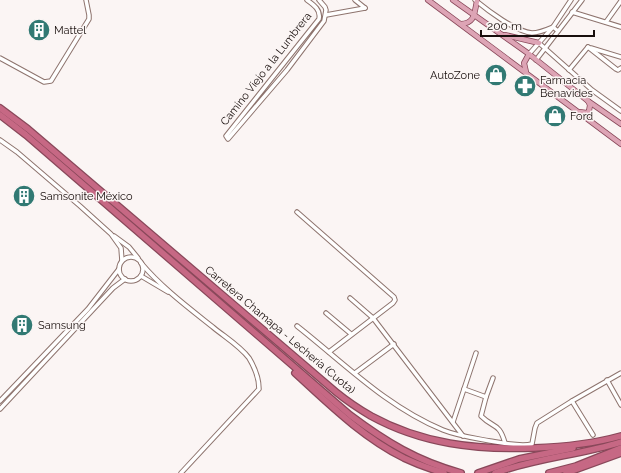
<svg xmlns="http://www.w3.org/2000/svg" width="621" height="473" viewBox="0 0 621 473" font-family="Raleway,sans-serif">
  <rect width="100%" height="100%" fill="#fbf5f4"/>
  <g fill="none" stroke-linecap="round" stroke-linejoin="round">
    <g stroke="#8e746e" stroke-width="5.5">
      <g id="minor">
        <path d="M307 0C314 5 321 10 319 19L226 136 228 139 287 70 324 21 326 10 325 7 319 0"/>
        <path d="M355 0 365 8"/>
        <path d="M475 0C487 10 516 32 532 33 539 33 546 30 553 27L558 31"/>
        <path d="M572 12 621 27"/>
        <path d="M326 15 365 8"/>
        <path d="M606 22 621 1"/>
        <path d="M539 43 592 90 621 111"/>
        <path d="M588 47 616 69 618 70 621 68"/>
        <path d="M591 48 621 57"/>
        <path d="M529 54 553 27 571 0"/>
        <path d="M0 58 44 82 51 81 89 19V15L86 0"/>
        <path d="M536 60 582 0"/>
        <path d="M569 70 588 47"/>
        <path d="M0 140 17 152 80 206 111 234 121 248 122 261"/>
        <path d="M297 212 394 297 395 300 393 303 329 352"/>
        <path d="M114 236 129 247 138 258"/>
        <circle cx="131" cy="269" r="12"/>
        <path d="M141 263C162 288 189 308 214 328 225 337 240 346 249 358 255 368 259 378 259 389L181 473"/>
        <path d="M141 276 168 292"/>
        <path d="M350 298 373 318 463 436"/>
        <path d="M326 313 351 334"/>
        <path d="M297 326C344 363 387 407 443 430 458 436 474 438 490 441 502 443 521 447 532 444L535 428 537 423 572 401 621 373"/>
        <path d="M355 373 394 344"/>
        <path d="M493 378 486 397 481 416C494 429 499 422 505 443"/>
        <path d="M607 380 621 405"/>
        <path d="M464 389 486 397"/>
        <path d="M0 401 88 309 119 269"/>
        <path d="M572 401 593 435"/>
        <path d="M0 409 113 288 125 279"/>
        <path d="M453 422 476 353"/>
      </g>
    </g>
    <g stroke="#89485a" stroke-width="6">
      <g id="major">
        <path d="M428 0 621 144"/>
        <path d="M453 0 529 54 588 101 621 124"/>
        <path d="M461 24C475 23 474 14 477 1"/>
        <path d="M505 35 539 43"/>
        <path d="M526 72 524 63 529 54"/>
        <path d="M580 112 587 113 589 111 590 105 588 101"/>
      </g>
    </g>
    <g stroke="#89485a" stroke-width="8">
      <g id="highway">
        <path d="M0 108 28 129 336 392C347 401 359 409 371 416 422 444 476 450 534 448 563 447 592 444 621 436"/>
        <path d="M0 115 26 135 350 415C386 442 417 461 461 473"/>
        <path d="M295 373C329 404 362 437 404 458 417 464 430 469 444 473"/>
        <path d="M478 473 519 459 573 448"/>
        <path d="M495 473C536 458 580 455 621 442"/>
        <path d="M549 473 576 466 621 448"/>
        <path d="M566 473 621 453"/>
      </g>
    </g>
    <use href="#minor" stroke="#fff" stroke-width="3.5"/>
    <use href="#major" stroke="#dda4b5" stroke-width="4.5"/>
    <use href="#highway" stroke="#c66884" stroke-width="5.5"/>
  </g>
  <defs>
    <g id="building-disc" transform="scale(1.15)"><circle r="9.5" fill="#317973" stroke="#fbf5f4"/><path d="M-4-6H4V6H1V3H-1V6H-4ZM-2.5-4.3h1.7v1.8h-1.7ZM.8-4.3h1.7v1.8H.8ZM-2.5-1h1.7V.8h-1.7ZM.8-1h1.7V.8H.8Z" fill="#fff"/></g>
    <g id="shop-disc" transform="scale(1.15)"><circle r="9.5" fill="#317973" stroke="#fbf5f4"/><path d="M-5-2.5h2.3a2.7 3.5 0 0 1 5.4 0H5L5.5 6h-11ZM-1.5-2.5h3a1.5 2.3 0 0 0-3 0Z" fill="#fff"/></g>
    <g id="pharmacy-disc" transform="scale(1.15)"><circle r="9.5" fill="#317973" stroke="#fbf5f4"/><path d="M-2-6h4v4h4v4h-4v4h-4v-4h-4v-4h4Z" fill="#fff"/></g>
  </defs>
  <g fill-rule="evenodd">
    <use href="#building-disc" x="39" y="30"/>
    <use href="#shop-disc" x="496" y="75"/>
    <use href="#pharmacy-disc" x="525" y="86"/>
    <use href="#shop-disc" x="555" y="116"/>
    <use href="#building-disc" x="24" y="196"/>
    <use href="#building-disc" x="22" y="325"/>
  </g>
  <g text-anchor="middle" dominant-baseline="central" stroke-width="3" stroke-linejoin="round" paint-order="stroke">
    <g font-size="11" fill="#180e0c" stroke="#fbf5f4" text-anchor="start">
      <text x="54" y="30">Mattel</text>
      <text x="480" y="75" text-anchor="end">AutoZone</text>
      <text x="540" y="80">Farmacia<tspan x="540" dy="13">Benavides</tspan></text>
      <text x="570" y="116">Ford</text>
      <text x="40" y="196">Samsonite México</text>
      <text x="38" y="325">Samsung</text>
    </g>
    <g font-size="11" fill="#180e0c" stroke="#fbf5f4">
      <text transform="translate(266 69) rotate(-52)">Camino Viejo a la Lumbrera</text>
      <text transform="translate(280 330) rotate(40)">Carretera Chamapa - Lechería (Cuota)</text>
    </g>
  </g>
  <path d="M481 30v6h113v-6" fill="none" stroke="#180e0c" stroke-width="2"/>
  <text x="487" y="30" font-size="12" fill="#180e0c" stroke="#fbf5f4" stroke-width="3" paint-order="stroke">200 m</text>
</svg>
